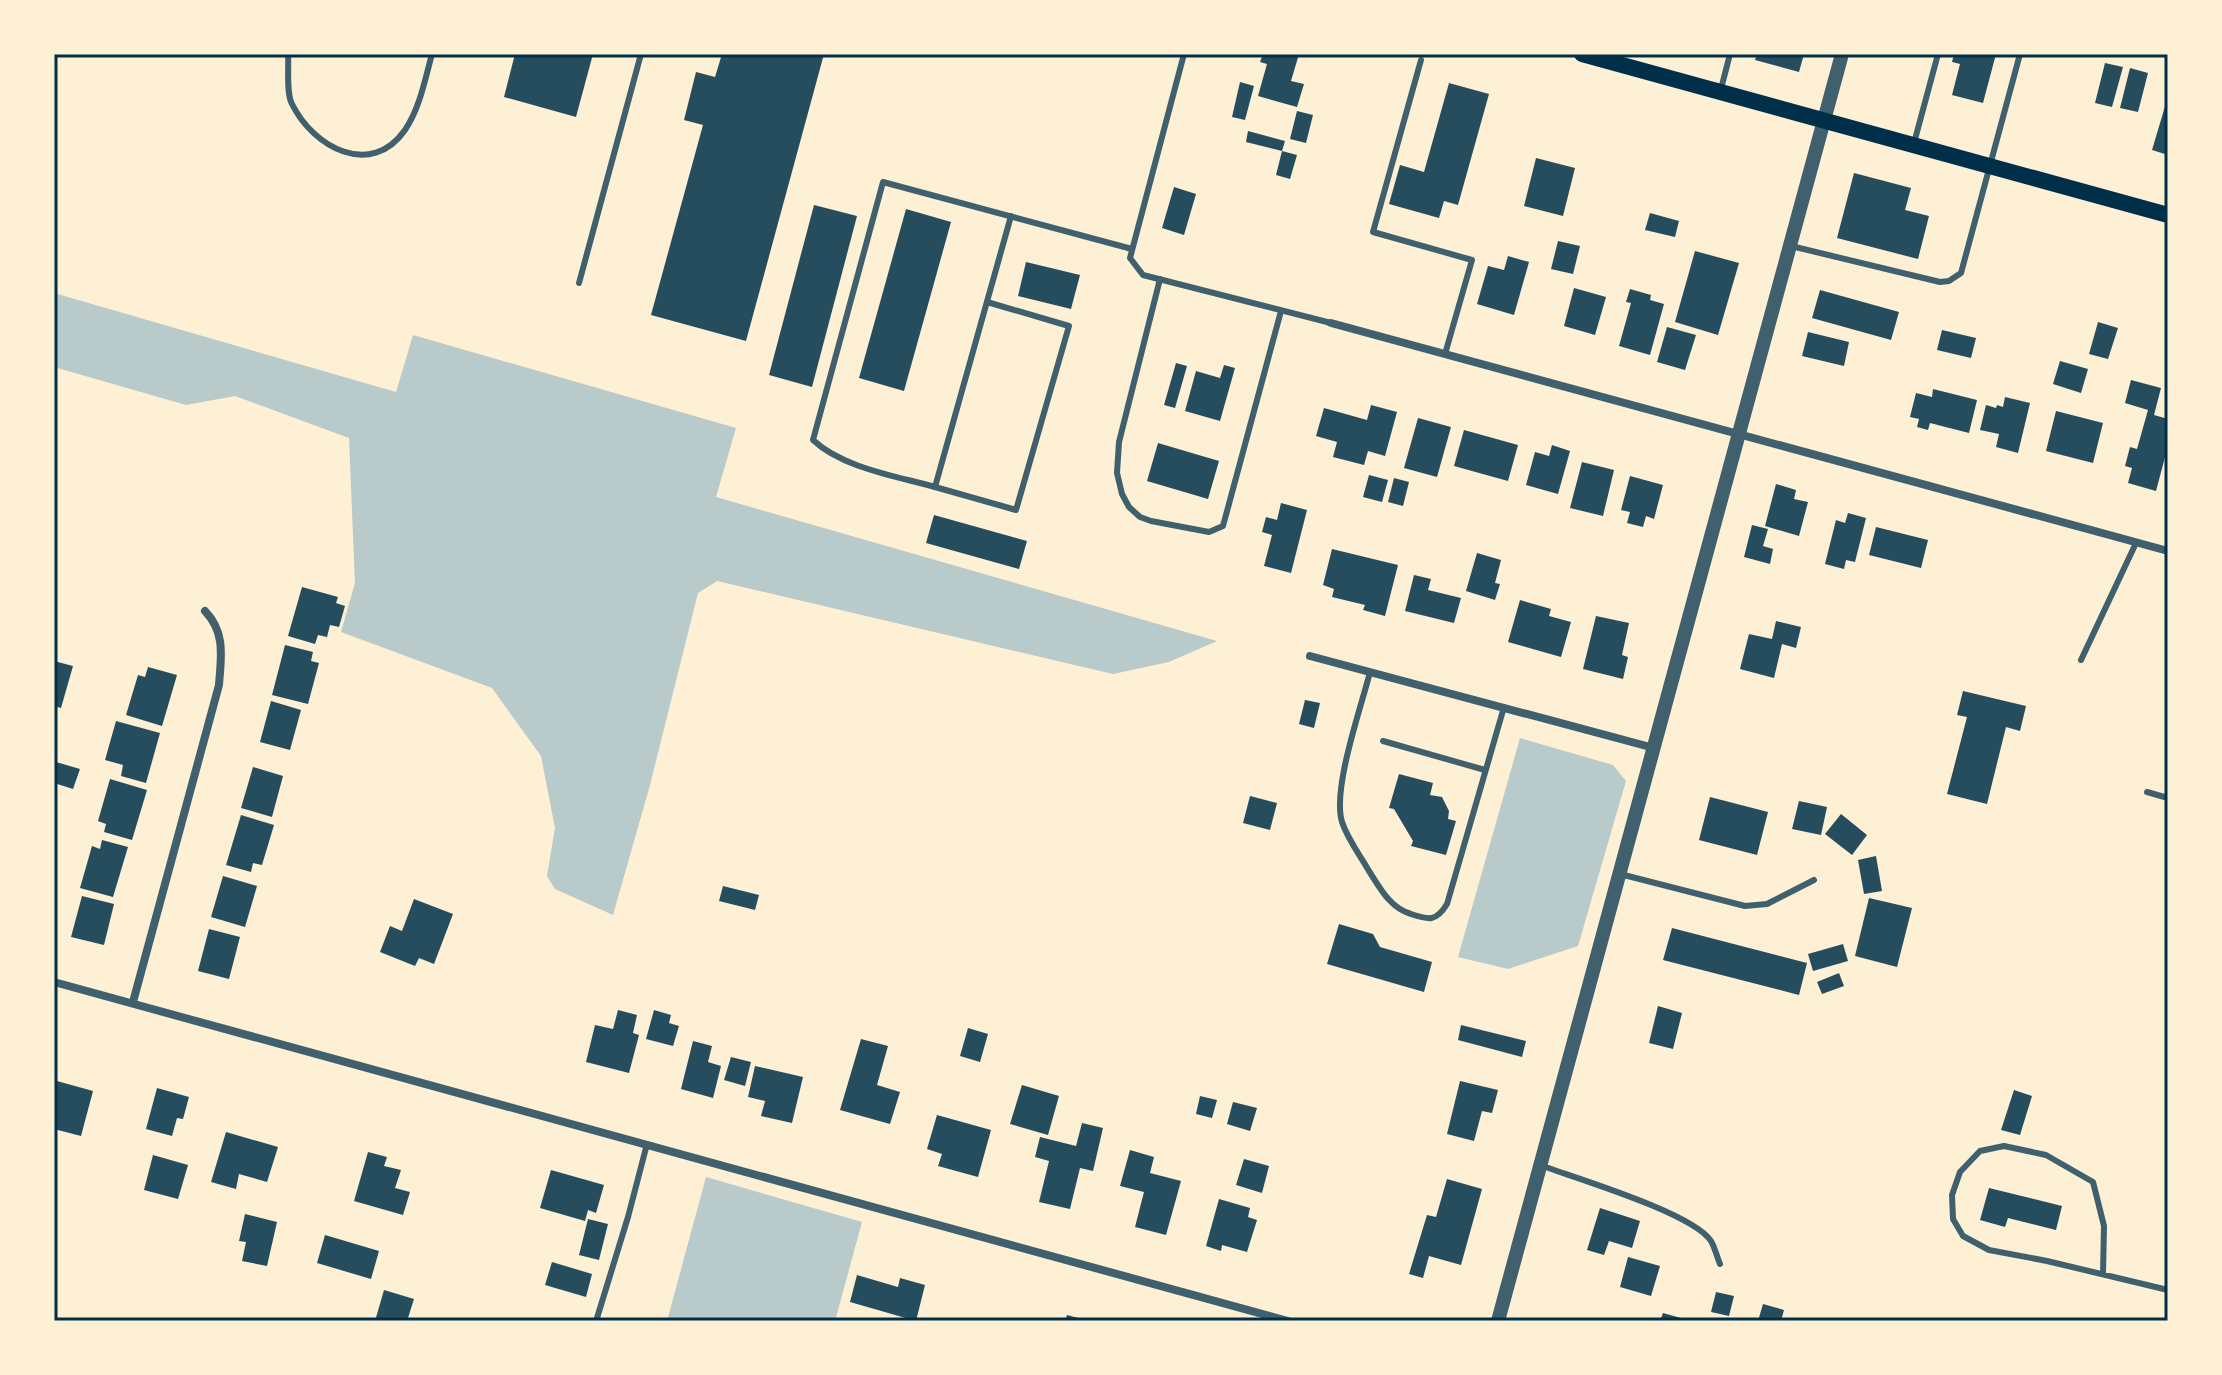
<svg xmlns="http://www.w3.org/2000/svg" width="2222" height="1375" viewBox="0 0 2222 1375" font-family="Arial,sans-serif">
  <rect width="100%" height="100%" fill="#fdf0d5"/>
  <g fill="#b9caca">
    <path d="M54 293 396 392 413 335 736 428 716 497 1217 641 1169 662 1113 674 717 581 698 593 650 785 613 915 555 889 547 876 555 828 541 756 492 688 341 632 355 583 349 438 235 396 186 405 54 367Z"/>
    <path d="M1520 738 1613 765 1626 781 1578 946 1508 969 1458 957Z"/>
    <path d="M706 1177 862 1222 835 1321H667Z"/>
  </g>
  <g fill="#264d5e">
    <path d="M515 54H593L576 117 504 97Z"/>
    <path d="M722 54H824L746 341 651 315 703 125 684 120 696 72 715 77Z"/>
    <path d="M1263 54H1299L1291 81 1304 84 1297 107 1258 96 1267 64 1260 62Z"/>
    <path d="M1757 54H1804L1799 72 1755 60Z"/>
    <path d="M1954 54H1996L1983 103 1952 95 1960 64 1952 62Z"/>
    <path d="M2105 63 2123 67 2112 107 2095 103Z"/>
    <path d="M2130 68 2148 73 2138 112 2120 108Z"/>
    <path d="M1240 82 1254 86 1245 120 1232 117Z"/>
    <path d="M1449 83 1489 94 1458 205 1444 201 1439 218 1389 204 1400 165 1424 172Z"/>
    <path d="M2166 103 2168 104V155L2152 150Z"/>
    <path d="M1297 111 1313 115 1306 143 1290 139Z"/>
    <path d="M1248 131 1285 141 1282 151 1246 142Z"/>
    <path d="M1282 151 1297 155 1290 179 1276 175Z"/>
    <path d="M1536 158 1575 168 1563 216 1524 206Z"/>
    <path d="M1854 173 1911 188 1905 210 1929 216 1918 259 1837 238Z"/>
    <path d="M1174 187 1196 194 1184 235 1162 228Z"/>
    <path d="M814 205 857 216 812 387 769 375Z"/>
    <path d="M906 209 951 222 904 391 859 378Z"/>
    <path d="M1650 213 1679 221 1675 237 1645 230Z"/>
    <path d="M1558 241 1580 246 1573 274 1551 269Z"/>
    <path d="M1695 251 1739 263 1718 335 1675 322Z"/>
    <path d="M1508 256 1529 262 1514 315 1477 304 1488 266 1504 270Z"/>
    <path d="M1026 262 1080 275 1071 309 1018 296Z"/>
    <path d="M1574 288 1606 297 1595 335 1564 326Z"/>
    <path d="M1630 289 1651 295 1650 300 1664 304 1650 355 1619 346 1631 303 1626 302Z"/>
    <path d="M1820 290 1899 312 1891 340 1812 318Z"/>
    <path d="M2098 322 2118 328 2108 359 2089 354Z"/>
    <path d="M1667 327 1696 335 1685 370 1657 362Z"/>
    <path d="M1942 330 1976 338 1971 358 1937 350Z"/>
    <path d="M1808 332 1849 342 1844 366 1802 356Z"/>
    <path d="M2060 361 2088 369 2081 393 2053 384Z"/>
    <path d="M1176 363 1187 366 1175 408 1164 405Z"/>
    <path d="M1224 365 1235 368 1220 421 1185 411 1196 371 1220 378Z"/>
    <path d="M2131 380 2161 388 2154 415 2168 419V446L2156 491 2128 483 2132 468 2125 466 2130 447 2137 449 2148 410 2125 403Z"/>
    <path d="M1933 389 1977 400 1969 433 1930 423 1928 430 1917 427 1919 419 1910 417 1916 393 1932 397Z"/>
    <path d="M2005 397 2030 403 2018 453 1996 447 1999 434 1980 430 1986 405 1996 408 1997 405 2003 407Z"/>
    <path d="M1371 405 1397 412 1385 456 1368 451 1364 465 1333 457 1337 442 1316 436 1324 408 1367 420Z"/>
    <path d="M2056 411 2103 423 2093 463 2046 451Z"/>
    <path d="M1418 418 1451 427 1437 477 1404 468Z"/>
    <path d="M1464 430 1518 445 1508 481 1454 466Z"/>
    <path d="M1158 443 1219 461 1208 499 1147 481Z"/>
    <path d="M1552 445 1570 451 1558 494 1526 485 1535 452 1549 456Z"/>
    <path d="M1582 462 1614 470 1603 516 1570 508Z"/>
    <path d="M1369 475 1388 480 1382 502 1363 497Z"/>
    <path d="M1630 476 1663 485 1654 519 1646 516 1643 527 1627 523 1630 512 1621 510Z"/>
    <path d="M1394 478 1409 482 1403 506 1388 502Z"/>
    <path d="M1776 484 1796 490 1794 499 1808 502 1799 536 1765 526Z"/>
    <path d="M1281 503 1307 510 1291 573 1264 566 1272 535 1262 532 1266 517 1277 520Z"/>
    <path d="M1848 513 1866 518 1855 562 1846 560 1844 569 1825 564 1836 520 1845 523Z"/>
    <path d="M934 515 1027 541 1019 569 926 543Z"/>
    <path d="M1752 525 1768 529 1763 546 1773 549 1770 564 1744 557Z"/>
    <path d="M1876 527 1928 540 1921 568 1869 555Z"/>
    <path d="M1332 549 1398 565 1385 616 1363 610 1365 605 1332 597 1334 589 1323 585Z"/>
    <path d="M1477 553 1501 560 1495 583 1500 584 1495 600 1466 591Z"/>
    <path d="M1414 575 1431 579 1428 590 1461 598 1454 623 1405 611Z"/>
    <path d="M302 587 338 597 336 603 345 606 339 627 330 625 327 637 318 635 315 644 288 636Z"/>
    <path d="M1520 600 1551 609 1549 616 1571 622 1561 657 1508 642Z"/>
    <path d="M1596 616 1629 623 1622 655 1628 657 1623 679 1583 669Z"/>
    <path d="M1776 621 1801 627 1796 648 1782 644 1774 678 1740 669 1749 634 1772 639Z"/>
    <path d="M285 645 313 652 311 661 319 663 308 704 272 695Z"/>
    <path d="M54 661 73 666 61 708 54 706Z"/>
    <path d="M148 667 177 675 162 726 126 715 138 675 145 677Z"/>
    <path d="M1963 691 2026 706 2020 731 2006 727 1987 804 1947 794 1967 717 1957 715Z"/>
    <path d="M1305 700 1320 703 1314 728 1299 724Z"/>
    <path d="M271 701 301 710 290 750 260 742Z"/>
    <path d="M116 721 160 733 146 783 121 776 123 765 105 760Z"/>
    <path d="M56 762 80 769 73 789 54 783Z"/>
    <path d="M253 767 283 776 272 817 241 808Z"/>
    <path d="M1399 774 1433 783 1430 795 1442 797 1449 811 1448 819 1456 821 1446 855 1411 846 1413 841 1394 809 1389 808Z"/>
    <path d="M110 779 147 790 132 840 104 832 106 824 98 821Z"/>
    <path d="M1250 796 1277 803 1270 830 1243 823Z"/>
    <path d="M1710 797 1768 812 1757 855 1699 840Z"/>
    <path d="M1799 801 1827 807 1821 835 1792 829Z"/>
    <path d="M1841 814 1867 835 1852 855 1825 834Z"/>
    <path d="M241 815 274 825 262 865 253 863 251 872 226 865Z"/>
    <path d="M102 840 128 847 113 897 80 888 92 846 100 849Z"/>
    <path d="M1876 856 1882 891 1864 894 1858 860Z"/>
    <path d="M223 876 257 886 245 927 211 917Z"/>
    <path d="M723 886 759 895 755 910 719 901Z"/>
    <path d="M82 896 114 904 104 945 71 937Z"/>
    <path d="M1869 898 1912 908 1897 967 1855 956Z"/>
    <path d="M414 899 453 914 434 964 419 958 415 966 380 952 390 926 402 931Z"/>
    <path d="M1339 924 1373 934 1380 947 1432 962 1424 992 1327 964Z"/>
    <path d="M1672 928 1807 963 1799 995 1663 960Z"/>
    <path d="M209 929 240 937 229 979 198 971Z"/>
    <path d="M1843 944 1848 961 1813 971 1808 954Z"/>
    <path d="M1839 973 1844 986 1822 994 1817 982Z"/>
    <path d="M1658 1006 1682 1013 1673 1049 1649 1043Z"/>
    <path d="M618 1010 637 1015 633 1033 639 1035 629 1073 586 1062 595 1025 613 1029Z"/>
    <path d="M654 1010 671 1015 669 1023 679 1026 673 1046 646 1039Z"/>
    <path d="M1461 1025 1526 1041 1522 1057 1458 1040Z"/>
    <path d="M968 1028 988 1034 980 1062 960 1056Z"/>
    <path d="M861 1039 888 1046 877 1085 900 1092 890 1124 840 1110Z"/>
    <path d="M693 1041 712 1046 708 1062 721 1066 713 1098 681 1089Z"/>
    <path d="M731 1057 751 1062 745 1086 724 1080Z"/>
    <path d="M755 1066 803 1077 792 1123 761 1116 765 1101 748 1097Z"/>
    <path d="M57 1081 93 1091 81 1136 54 1129V1093Z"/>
    <path d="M1460 1081 1498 1090 1492 1113 1482 1111 1474 1141 1447 1134Z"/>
    <path d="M1022 1085 1059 1096 1048 1135 1010 1124Z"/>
    <path d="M157 1088 189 1097 183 1119 177 1118 172 1136 146 1129Z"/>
    <path d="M2014 1090 2032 1096 2020 1135 2001 1130Z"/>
    <path d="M1200 1096 1217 1100 1212 1118 1196 1114Z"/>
    <path d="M1233 1102 1257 1108 1250 1131 1227 1124Z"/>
    <path d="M937 1115 991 1130 978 1177 938 1166 942 1154 927 1149Z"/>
    <path d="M1082 1123 1103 1128 1093 1171 1080 1168 1070 1209 1039 1202 1049 1161 1035 1157 1040 1137 1076 1146Z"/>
    <path d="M226 1132 278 1147 267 1182 239 1174 236 1189 211 1182Z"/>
    <path d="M1130 1150 1154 1157 1150 1173 1181 1181 1166 1235 1135 1227 1144 1192 1120 1186Z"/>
    <path d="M368 1152 387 1157 384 1166 401 1170 395 1188 410 1192 403 1215 354 1201Z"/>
    <path d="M153 1155 188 1165 178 1199 144 1190Z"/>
    <path d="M1244 1159 1269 1166 1262 1193 1236 1185Z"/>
    <path d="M551 1170 604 1185 596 1213 588 1210 585 1221 540 1208Z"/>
    <path d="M1447 1179 1482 1189 1461 1265 1429 1256 1423 1278 1409 1274 1427 1215 1436 1217Z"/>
    <path d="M1989 1188 2062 1206 2056 1230 2008 1218 2005 1227 1980 1220Z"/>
    <path d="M1219 1199 1250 1208 1248 1217 1257 1220 1247 1252 1222 1245 1221 1251 1206 1246Z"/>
    <path d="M1600 1208 1640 1221 1632 1248 1609 1241 1604 1255 1587 1250Z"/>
    <path d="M245 1214 277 1222 267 1266 242 1261 246 1242 239 1241Z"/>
    <path d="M588 1219 608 1224 599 1260 579 1255Z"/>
    <path d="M325 1235 379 1251 371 1279 317 1263Z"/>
    <path d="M1628 1257 1660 1266 1651 1296 1620 1287Z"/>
    <path d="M552 1262 592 1274 586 1297 545 1285Z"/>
    <path d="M857 1275 898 1287 900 1278 925 1285 916 1321 850 1302Z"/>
    <path d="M384 1290 414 1299 407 1321 398 1319 397 1321H375Z"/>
    <path d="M1716 1292 1734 1296 1729 1316 1711 1312Z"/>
    <path d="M1763 1304 1784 1310 1781 1321H1758Z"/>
    <path d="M1663 1313 1688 1320V1321H1660Z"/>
    <path d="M1067 1315 1086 1320V1321H1065Z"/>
  </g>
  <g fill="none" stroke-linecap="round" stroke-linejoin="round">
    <g stroke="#3f606c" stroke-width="6">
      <path d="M288 54C289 67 286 93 292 104 313 147 371 179 405 130 420 108 425 79 432 54"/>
      <path d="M1184 54 1130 258 1143 275 1331 323"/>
      <path d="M1421 60 1373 232 1472 260 1445 354"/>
      <path d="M1721 89 1730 54"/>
      <path d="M1914 143 1938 54"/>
      <path d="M1011 216 935 487C896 476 843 468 813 440L883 182 1132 249"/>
      <path d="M1791 246 1940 282 1949 281 1961 273 2020 54"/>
      <path d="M1160 279 1119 442 1117 473 1122 494 1129 507 1140 517 1151 521 1209 532 1223 526 1281 311"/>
      <path d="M579 283 641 54"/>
      <path d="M935 487 1016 510 1069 326 987 302"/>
      <path d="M2081 660 2136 543"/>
      <path d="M1370 672C1361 708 1332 789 1342 822 1348 840 1360 855 1369 871 1380 888 1390 908 1411 914 1429 920 1436 922 1447 904L1504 707"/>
      <path d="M1383 741 1485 770"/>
      <path d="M2147 792 2168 798"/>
      <path d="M1620 874 1745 906 1767 904 1814 880"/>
      <path d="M1540 1165C1575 1178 1693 1213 1711 1241 1715 1248 1717 1257 1720 1264"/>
      <path d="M2103 1274 2104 1226 2093 1182 2046 1155 2004 1146 1980 1151 1960 1172 1952 1195 1953 1219 1963 1236 1989 1250 2047 1261 2168 1290"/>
      <path d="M597 1318 628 1217 647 1144"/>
    </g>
    <g stroke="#3f606c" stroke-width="8">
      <path d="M1331 323 2168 551"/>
      <path d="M1310 656 1654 748"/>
      <path d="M54 982 1288 1321"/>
      <path d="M133 1002 219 685C221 657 226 633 205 611"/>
    </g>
    <path stroke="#3f606c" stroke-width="14" d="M1498 1321 1842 54"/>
    <path stroke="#003049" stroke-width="16" d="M1582 54 2168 215"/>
  </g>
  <rect width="2222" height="1375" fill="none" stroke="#fdf0d5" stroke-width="112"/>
  <rect x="56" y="56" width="2110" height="1263" fill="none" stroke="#003049" stroke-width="3"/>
</svg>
